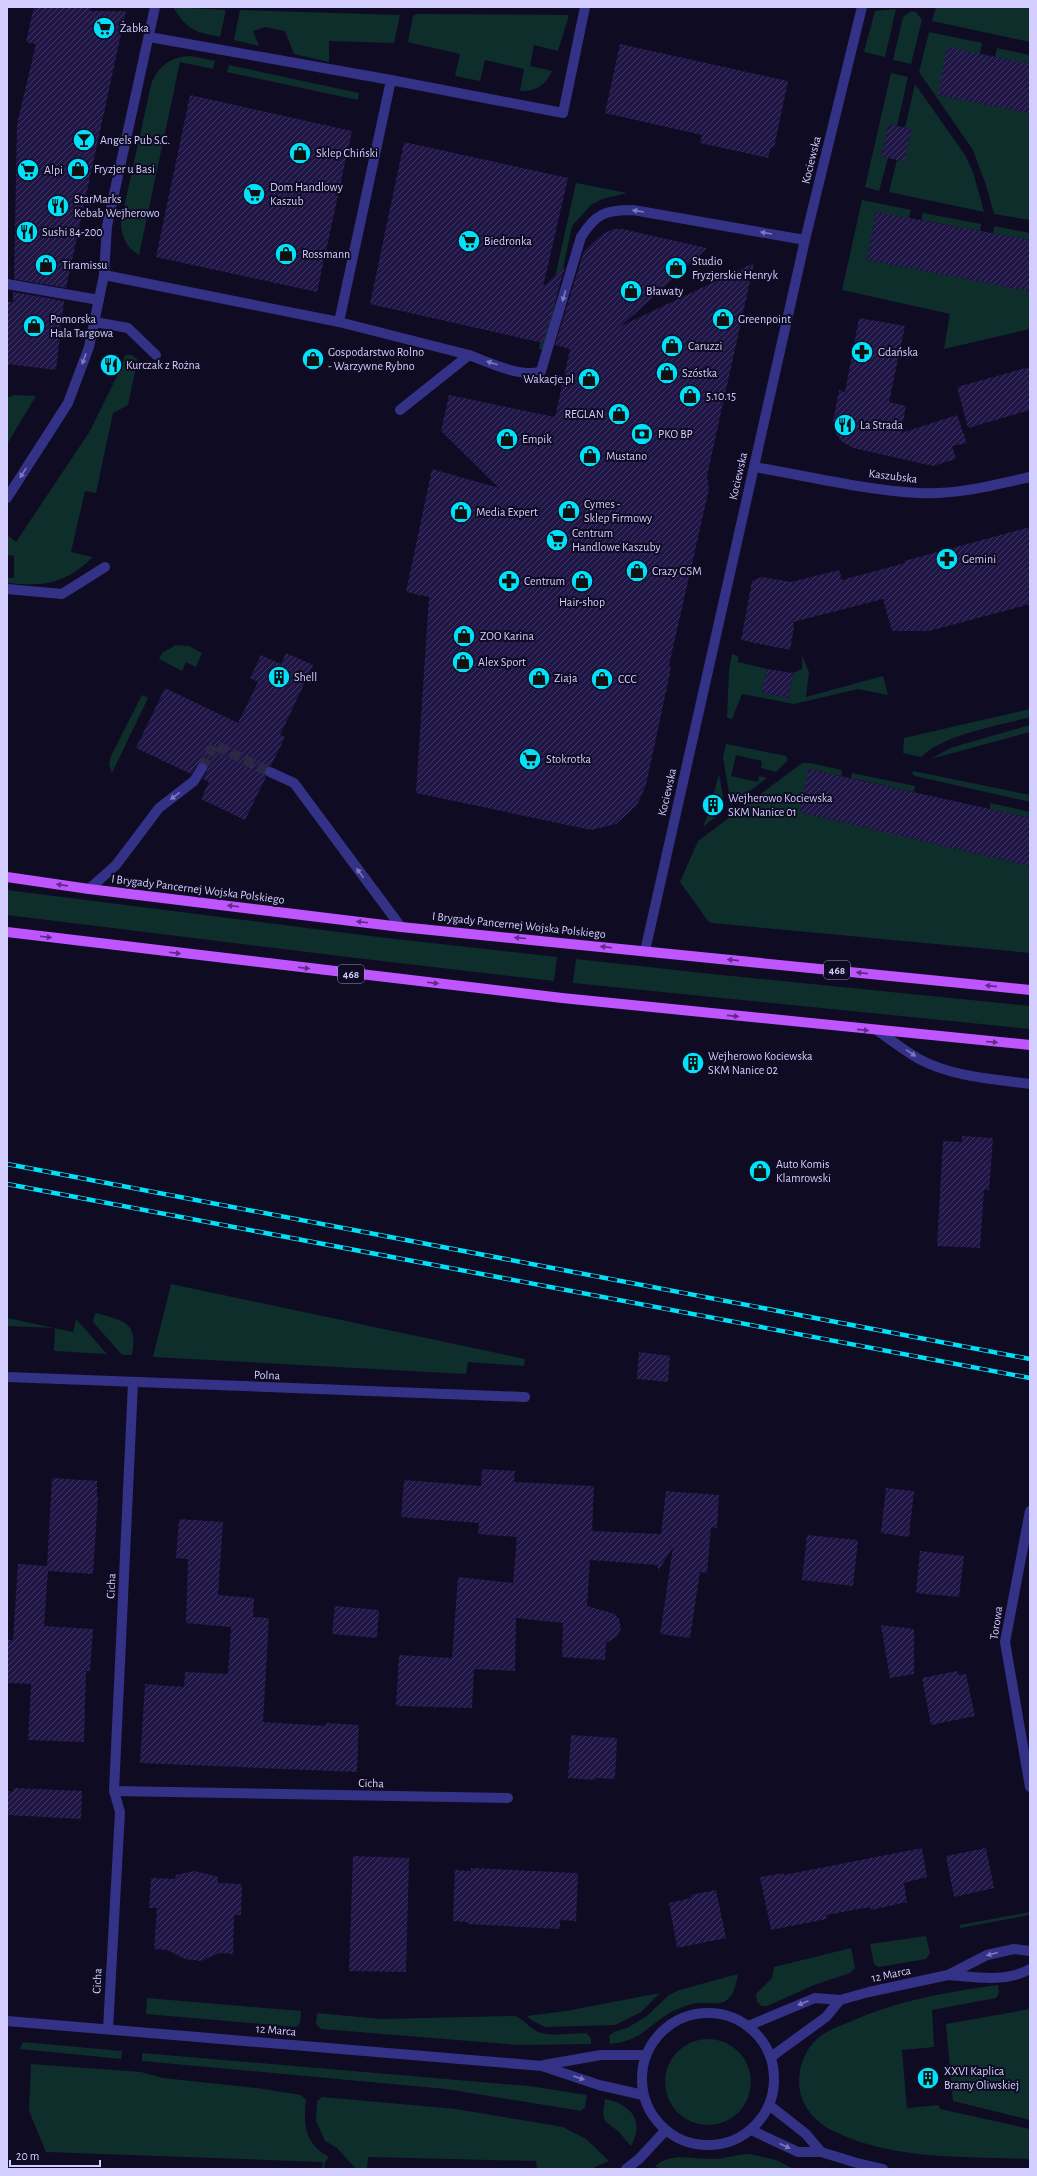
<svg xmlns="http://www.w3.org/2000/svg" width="1037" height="2176" viewBox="0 0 1037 2176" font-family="'Alegreya Sans',sans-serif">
  <defs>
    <pattern id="building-hatch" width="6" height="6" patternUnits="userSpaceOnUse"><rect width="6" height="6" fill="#1f1646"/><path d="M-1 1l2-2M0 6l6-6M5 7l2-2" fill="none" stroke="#3f3762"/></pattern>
  </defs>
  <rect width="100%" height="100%" fill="#0f0b23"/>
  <g fill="#0e2e2c">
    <path d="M173 7 226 10 220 37C195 32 187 30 173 7Z"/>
    <path d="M936 7H1030V42L932 21Z"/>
    <path d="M896 9 885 57 864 52 875 11Z"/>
    <path d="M240 10 400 15 394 43 329 41V62L294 54 285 31 265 27 253 31 259 46 234 40Z"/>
    <path d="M911 11 916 12 922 20 911 64 893 60 903 17Z"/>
    <path d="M417 14 569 15 558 51 534 45 530 66 552 71C545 86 536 91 520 91L524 69 485 60 480 81 455 76 460 54 408 42 413 16Z"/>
    <path d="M929 32 982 43 980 54 938 95 1030 113V220L994 214 986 185 973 150 919 72Z"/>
    <path d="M997 48 1030 55V64L995 57Z"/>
    <path d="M191 56 215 61 213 69 180 62 139 255C126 248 121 235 121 221L151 85C157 67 171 56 191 56Z"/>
    <path d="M229 65 359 93 358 100 227 72Z"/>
    <path d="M891 73 908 77 897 126 889 124 881 156 888 158 879 191 865 187Z"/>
    <path d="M915 84 965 155 974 175 984 212 889 192 897 160 903 162 911 129 905 128Z"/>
    <path d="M576 183 627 193 602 199 591 205 572 226 545 350 539 349Z"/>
    <path d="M862 200 911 210 909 218 876 212 867 260 1030 291V329L944 349 950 314 842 290Z"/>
    <path d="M923 213 981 224 980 231 921 220Z"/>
    <path d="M994 226 1030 233V240L993 233Z"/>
    <path d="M125 355H132L137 359V362L128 405 113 413 96 493 85 491 71 552 93 557C65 584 44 587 7 583V578H14V556L7 555V535L16 542 90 431 118 374Z"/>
    <path d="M14 395 36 396 7 444V398Z"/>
    <path d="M176 645 189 646 202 653 196 667 186 662 182 671 159 659 162 653Z"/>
    <path d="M732 654 738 656V662L767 669 763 693 788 698 793 673 802 669V656L809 672 806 697 883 676 888 695 858 689 794 704 742 694 732 719 727 718 729 670Z"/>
    <path d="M142 695 148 698 112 773 109 765 111 756Z"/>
    <path d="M1030 709V717C998 726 944 734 921 757L903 753 904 738Z"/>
    <path d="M1030 725V732L931 759 950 748Z"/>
    <path d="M726 744 786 756 788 760 776 772 761 768 762 761 736 755 731 776 758 782 759 776 767 778 731 805 723 757Z"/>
    <path d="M802 763H810L842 770 841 776 809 769 800 812 1030 866V953L712 923 708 921 680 882 698 841Z"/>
    <path d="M913 771 1030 795V802L915 776 912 774Z"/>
    <path d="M852 773 915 786 914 792 851 778Z"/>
    <path d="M719 774C724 806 730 806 703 827L707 816 715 817 720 795 714 793Z"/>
    <path d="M990 803 1030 812V818L990 809Z"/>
    <path d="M7 890 378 937 557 957 554 981 356 958 7 915Z"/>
    <path d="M576 959 712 974 1030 1006V1029L573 983Z"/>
    <path d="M171 1284 525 1359 524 1366 468 1362 466 1374 153 1357Z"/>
    <path d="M95 1313C123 1320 139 1322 132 1355H122L93 1322Z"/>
    <path d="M7 1318 73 1332 76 1319 107 1354 54 1351 55 1328 7 1326Z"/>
    <path d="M1030 1912V1915L960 1928V1925Z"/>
    <path d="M926 1936 930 1953 926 1959 879 1967 874 1964 870 1944Z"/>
    <path d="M851 1948 855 1968 850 1973 814 1985 767 2006H762L757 2002 756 1994 772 1978 774 1967Z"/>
    <path d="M738 1974C737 1981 734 1995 728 1999 721 2006 710 2002 701 2003 694 2003 687 2005 680 2008 652 2019 645 2041 610 2044L609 2036 614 2032 627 2028 647 2016 669 1995 679 1990Z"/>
    <path d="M998 1985 999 1993 996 1998 932 2010 934 2047 902 2050 907 2108 939 2105 940 2109 1030 2129V2159C963 2156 893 2161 831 2130 814 2121 799 2103 799 2082 799 2066 805 2050 817 2039 827 2030 840 2026 852 2021 899 2000 947 1992 998 1985Z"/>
    <path d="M660 1993 641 2012 615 2025 545 2027 533 2021 527 2016 566 2011Z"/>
    <path d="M147 1998 301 2011 300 2023 296 2027 146 2014Z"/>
    <path d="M1030 2009V2120L953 2101 946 2024Z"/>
    <path d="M317 2013 381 2019 515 2016C524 2019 529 2028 538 2032 552 2037 572 2033 586 2033L591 2038V2044L518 2045 321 2029 316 2024Z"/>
    <circle cx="708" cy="2082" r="43"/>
    <path d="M23 2042 122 2051 121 2059 20 2049Z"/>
    <path d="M142 2053 529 2086 587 2095 585 2107 581 2111 446 2089 142 2061Z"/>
    <path d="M31 2064 141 2072 163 2078 257 2088 301 2095 306 2100C303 2125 305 2144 329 2157L325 2162 324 2169H322L323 2162 46 2152 29 2111Z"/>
    <path d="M322 2097 456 2109 563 2127 586 2139 609 2161 591 2169H537L536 2161 368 2157 367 2169H356L337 2148 325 2141 316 2121 317 2101Z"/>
    <path d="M605 2099C631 2104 645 2121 631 2146L618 2131 605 2121 603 2114Z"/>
    <path d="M750 2154 776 2160 794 2169H661L655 2166C672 2151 695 2160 716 2159 727 2158 738 2154 750 2154Z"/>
  </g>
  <g fill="url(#building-hatch)">
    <path d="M34 7H91L90 11H126L66 288 14 279 17 124 36 44 26 42Z"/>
    <path d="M620 44 788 81 774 148 771 147 768 158 700 143 702 135 605 113Z"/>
    <path d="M947 47 1030 64V113L938 95Z"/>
    <path d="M190 95 352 131 317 292 156 257Z"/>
    <path d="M889 124 911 129 904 162 881 156Z"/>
    <path d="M404 142 568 178 543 287 565 267 543 343 370 304Z"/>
    <path d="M876 212 1030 240V291L867 260Z"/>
    <path d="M614 229H622L707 248 621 326 754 263 707 476 709 489 669 665 671 668 646 785 637 805 616 824 591 830 416 793 429 597 406 592 432 469 499 488 441 431 449 395 555 417 570 349 555 345 584 251 604 233Z"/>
    <path d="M13 292 64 301 56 370 7 364V302H13Z"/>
    <path d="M859 318 905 326 889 402 906 406 901 433 957 415 967 443 952 446 956 459 933 466 853 448 842 442 835 432 833 421 839 390 845 392Z"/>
    <path d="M1030 367V410L968 428 957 387Z"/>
    <path d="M1030 527V604L929 631H892L883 599 793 622 794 627 790 650 741 640 752 581 762 577 791 582 839 570 842 580 905 563 904 561Z"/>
    <path d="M286 653 313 665 280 735 285 737 271 766 264 769 266 777 245 820 201 799 209 782 203 779 208 769 206 763H199L191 774 136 748 165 688 238 723 258 682 250 678 261 655 281 664Z"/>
    <path d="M767 669 793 673 788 698 762 693Z"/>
    <path d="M809 769 1030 818V866L800 812Z"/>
    <path d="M962 1136 993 1138 989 1190H984L980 1248 937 1246 943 1141 962 1142Z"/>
    <path d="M639 1352 670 1356 668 1382 637 1379Z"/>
    <path d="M482 1469 515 1471 514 1482 594 1486 592 1531 661 1534 666 1491 719 1495 717 1528 711 1527 707 1573 700 1572 690 1638 660 1634 673 1547 658 1571V1565L590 1560 587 1606 615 1614 619 1619 621 1629 616 1637 606 1643 605 1660 562 1657 563 1623 516 1618 515 1671 474 1669 472 1708 396 1706 399 1655 452 1658 458 1577 513 1583 517 1537 478 1534 479 1523 401 1517 404 1480 481 1486Z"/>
    <path d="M52 1478 97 1481V1496H98L93 1574 48 1571 44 1626 93 1629 90 1671H86L84 1742 28 1740 31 1684 7 1683V1640H13L18 1564 47 1566Z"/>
    <path d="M886 1488 914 1491 909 1537 881 1533Z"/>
    <path d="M179 1519 223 1522 218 1595 254 1598 253 1617 269 1618 263 1722 326 1726V1723L359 1725 357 1772 140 1763 145 1684 184 1687 185 1672 228 1674 231 1627 186 1623 188 1559 176 1558Z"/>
    <path d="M807 1535 858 1540 853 1586 802 1580Z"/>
    <path d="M920 1551 964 1556 959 1597 916 1593Z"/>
    <path d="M335 1606 379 1610 377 1638 332 1634Z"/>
    <path d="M881 1625 914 1629V1674L890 1678Z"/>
    <path d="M957 1671 958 1675 966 1674 975 1716 931 1725 922 1678Z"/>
    <path d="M571 1735 617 1738 615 1779 596 1778 595 1780 568 1778Z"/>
    <path d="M14 1788 82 1791 81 1819 7 1815V1791L13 1792Z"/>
    <path d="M922 1848 927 1877 904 1883 907 1902 871 1910 870 1907 826 1915 827 1919 771 1930 760 1877 783 1873 784 1875Z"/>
    <path d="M986 1848 994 1888 954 1897 946 1856Z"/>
    <path d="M353 1856 409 1858 406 1972 349 1971Z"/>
    <path d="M471 1868 578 1873 576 1921 560 1920V1929L468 1924V1922L453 1921 455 1870 471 1871Z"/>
    <path d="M195 1871 218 1877V1883L242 1884 241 1915H234L233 1954 219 1953 201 1961 185 1959 167 1950 154 1949 157 1908H149L151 1878 175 1879 176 1875Z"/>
    <path d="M716 1890 726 1938 677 1948 669 1903 691 1898V1895Z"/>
  </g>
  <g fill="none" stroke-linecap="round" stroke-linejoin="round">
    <path stroke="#2c2844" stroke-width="10" stroke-dasharray="10 5" stroke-linecap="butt" d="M202 768 214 745 270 772"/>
    <g stroke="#343287" stroke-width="10">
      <path d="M149 37 391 80 563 113 585 7"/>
      <path d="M104 275 339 322 469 355"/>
      <path d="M7 284 99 300"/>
      <path d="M95 322 128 328 156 355"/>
      <path d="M339 322 391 80"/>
      <path d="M400 410 469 355C488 362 523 379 541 371L581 237C596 213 606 210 633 210L805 240"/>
      <path d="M754 467C808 476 864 490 919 493 957 495 994 485 1030 477"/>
      <path d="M7 498 68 403 89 347 104 275 107 226 155 7"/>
      <path d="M7 589 62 594 105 567"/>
      <path d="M270 772 294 783 401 927"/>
      <path d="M89 889 116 865 159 808 194 781 202 768"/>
      <path d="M645 951 805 240 862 7"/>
      <path d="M878 1031C892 1041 905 1051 919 1059 952 1077 994 1079 1030 1084"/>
      <path d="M7 1377 525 1397"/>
      <path d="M1030 1511 1005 1642 1030 1787"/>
      <path d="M114 1791 508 1798"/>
      <path d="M948 1975C974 1977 1006 1983 1030 1969"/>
      <circle cx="708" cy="2079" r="66"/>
      <path d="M7 2021 542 2066 599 2085 643 2095"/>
      <path d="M748 2026 815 1998 840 2000 869 1992 948 1975 987 1955 1014 1949 1030 1951"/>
      <path d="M108 2029 120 1812 114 1791 133 1383"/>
      <path d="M771 2057 826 2017 840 2000"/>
      <path d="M544 2065 601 2055H646"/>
      <path d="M769 2105 806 2134 821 2152"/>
      <path d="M751 2130 798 2152H821L857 2163 883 2169"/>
      <path d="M626 2169 639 2159 665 2131"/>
    </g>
    <g stroke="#be55ff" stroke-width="10">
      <path d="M7 877 89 889 401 927 1030 990"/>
      <path d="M7 932 562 998 1030 1045"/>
    </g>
    <g stroke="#00e2f9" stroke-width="4.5">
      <g id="rail">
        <path d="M7 1164 1030 1359"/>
        <path d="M7 1184 1030 1378"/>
      </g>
    </g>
    <use href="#rail" stroke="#0f0b23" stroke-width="3" stroke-dasharray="9" stroke-linecap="butt"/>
  </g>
  <defs><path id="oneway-solid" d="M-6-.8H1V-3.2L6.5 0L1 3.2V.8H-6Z"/></defs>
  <g fill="#7c78bd">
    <use href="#oneway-solid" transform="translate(638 211) rotate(-171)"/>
    <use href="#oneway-solid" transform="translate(766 233) rotate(-170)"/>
    <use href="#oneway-solid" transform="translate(564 296) rotate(106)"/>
    <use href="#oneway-solid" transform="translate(84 359) rotate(110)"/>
    <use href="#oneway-solid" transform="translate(492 363) rotate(-162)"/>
    <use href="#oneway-solid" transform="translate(23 473) rotate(123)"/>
    <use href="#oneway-solid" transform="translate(175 796) rotate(142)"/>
    <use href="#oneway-solid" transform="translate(360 873) rotate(-126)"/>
    <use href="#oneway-solid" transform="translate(911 1053) rotate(34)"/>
    <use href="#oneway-solid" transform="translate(992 1954) rotate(165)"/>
    <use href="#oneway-solid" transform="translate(803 2003) rotate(157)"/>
    <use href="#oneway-solid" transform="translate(579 2078) rotate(19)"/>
    <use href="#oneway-solid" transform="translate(785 2146) rotate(25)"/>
  </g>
  <g fill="#5e2c86">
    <use href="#oneway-solid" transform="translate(62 885) rotate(-172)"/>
    <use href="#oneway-solid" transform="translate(233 906) rotate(-173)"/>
    <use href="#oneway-solid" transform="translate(362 922) rotate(-173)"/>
    <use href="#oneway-solid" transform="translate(46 937) rotate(7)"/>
    <use href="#oneway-solid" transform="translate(520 938) rotate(-175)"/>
    <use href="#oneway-solid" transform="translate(606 947) rotate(-173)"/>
    <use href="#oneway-solid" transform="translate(175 953) rotate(7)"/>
    <use href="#oneway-solid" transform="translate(733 960) rotate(-174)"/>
    <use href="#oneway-solid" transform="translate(304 968) rotate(7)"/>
    <use href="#oneway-solid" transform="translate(862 973) rotate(-174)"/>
    <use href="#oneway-solid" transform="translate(433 983) rotate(7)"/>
    <use href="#oneway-solid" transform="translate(991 986) rotate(-174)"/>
    <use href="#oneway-solid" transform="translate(733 1016) rotate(6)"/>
    <use href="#oneway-solid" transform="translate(863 1030) rotate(6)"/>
    <use href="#oneway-solid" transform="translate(992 1042) rotate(5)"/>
  </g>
  <defs>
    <g id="supermarket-disc" transform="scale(1.15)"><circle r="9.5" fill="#00e2f9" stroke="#0f0b23"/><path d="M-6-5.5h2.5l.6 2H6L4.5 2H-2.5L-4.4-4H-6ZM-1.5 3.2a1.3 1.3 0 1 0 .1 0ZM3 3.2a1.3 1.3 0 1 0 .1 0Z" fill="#111"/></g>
    <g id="bar-disc" transform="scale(1.15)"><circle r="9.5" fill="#00e2f9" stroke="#0f0b23"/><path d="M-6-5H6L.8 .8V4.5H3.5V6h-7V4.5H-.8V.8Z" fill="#111"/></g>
    <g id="shop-disc" transform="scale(1.15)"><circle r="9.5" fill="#00e2f9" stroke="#0f0b23"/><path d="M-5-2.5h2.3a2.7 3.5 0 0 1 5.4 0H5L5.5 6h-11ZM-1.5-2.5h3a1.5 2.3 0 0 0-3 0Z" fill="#111"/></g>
    <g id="restaurant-disc" transform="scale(1.15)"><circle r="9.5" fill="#00e2f9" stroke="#0f0b23"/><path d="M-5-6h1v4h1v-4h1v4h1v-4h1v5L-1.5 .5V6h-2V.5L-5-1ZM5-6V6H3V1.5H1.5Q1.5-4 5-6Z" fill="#111"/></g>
    <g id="pharmacy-disc" transform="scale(1.15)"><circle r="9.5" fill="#00e2f9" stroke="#0f0b23"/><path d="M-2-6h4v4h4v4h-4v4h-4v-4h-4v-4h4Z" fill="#111"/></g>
    <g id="bank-disc" transform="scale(1.15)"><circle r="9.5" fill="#00e2f9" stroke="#0f0b23"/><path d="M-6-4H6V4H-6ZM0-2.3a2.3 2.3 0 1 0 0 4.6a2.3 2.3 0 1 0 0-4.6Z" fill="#111"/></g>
    <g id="building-disc" transform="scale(1.15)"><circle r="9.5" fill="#00e2f9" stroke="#0f0b23"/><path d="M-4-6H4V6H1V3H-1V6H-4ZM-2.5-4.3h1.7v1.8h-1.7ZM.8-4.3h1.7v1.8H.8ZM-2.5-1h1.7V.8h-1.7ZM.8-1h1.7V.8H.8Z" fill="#111"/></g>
  </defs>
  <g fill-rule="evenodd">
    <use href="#supermarket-disc" x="104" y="28"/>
    <use href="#bar-disc" x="84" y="140"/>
    <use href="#shop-disc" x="300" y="153"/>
    <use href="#shop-disc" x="78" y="169"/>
    <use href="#supermarket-disc" x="28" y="170"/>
    <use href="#supermarket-disc" x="254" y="194"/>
    <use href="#restaurant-disc" x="58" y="206"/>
    <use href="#restaurant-disc" x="27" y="232"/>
    <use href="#supermarket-disc" x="469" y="241"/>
    <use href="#shop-disc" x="286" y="254"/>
    <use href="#shop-disc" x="46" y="265"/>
    <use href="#shop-disc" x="676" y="268"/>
    <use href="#shop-disc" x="631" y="291"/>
    <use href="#shop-disc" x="723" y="319"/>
    <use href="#shop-disc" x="34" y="326"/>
    <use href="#shop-disc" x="672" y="346"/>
    <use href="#pharmacy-disc" x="862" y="352"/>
    <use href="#shop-disc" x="313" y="359"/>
    <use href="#restaurant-disc" x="111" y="365"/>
    <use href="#shop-disc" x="667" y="373"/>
    <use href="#shop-disc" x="589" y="379"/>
    <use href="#shop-disc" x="690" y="396"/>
    <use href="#shop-disc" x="619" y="414"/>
    <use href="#restaurant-disc" x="845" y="425"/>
    <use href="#bank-disc" x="642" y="434"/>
    <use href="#shop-disc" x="507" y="439"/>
    <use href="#shop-disc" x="590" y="456"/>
    <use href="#shop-disc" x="569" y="511"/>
    <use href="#shop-disc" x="461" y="512"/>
    <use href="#supermarket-disc" x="557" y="540"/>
    <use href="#pharmacy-disc" x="947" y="559"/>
    <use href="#shop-disc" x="637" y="571"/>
    <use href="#pharmacy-disc" x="509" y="581"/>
    <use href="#shop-disc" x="582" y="581"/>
    <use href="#shop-disc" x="464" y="636"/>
    <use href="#shop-disc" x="463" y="662"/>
    <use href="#building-disc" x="279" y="677"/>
    <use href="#shop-disc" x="539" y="678"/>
    <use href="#shop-disc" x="602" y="679"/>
    <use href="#supermarket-disc" x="530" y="759"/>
    <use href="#building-disc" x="713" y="805"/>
    <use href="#building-disc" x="693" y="1063"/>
    <use href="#shop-disc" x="760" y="1171"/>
    <use href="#building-disc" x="928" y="2078"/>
  </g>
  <g text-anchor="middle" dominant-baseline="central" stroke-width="4" stroke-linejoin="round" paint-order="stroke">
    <g fill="#0f0b23" stroke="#9894bd" stroke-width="1">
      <rect x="824" y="961" width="26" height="18" rx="3"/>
      <rect x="338" y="965" width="26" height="18" rx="3"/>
    </g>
    <g font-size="11" font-weight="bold" fill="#d3ceff">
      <text x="837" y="970">468</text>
      <text x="351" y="974">468</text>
    </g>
    <g font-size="12" fill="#d3ceff" stroke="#0f0b23" text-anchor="start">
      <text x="120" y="28">Żabka</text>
      <text x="100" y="140">Angels Pub S.C.</text>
      <text x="316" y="153">Sklep Chiński</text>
      <text x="94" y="169">Fryzjer u Basi</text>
      <text x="44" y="170">Alpi</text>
      <text x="270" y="187">Dom Handlowy<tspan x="270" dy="14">Kaszub</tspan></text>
      <text x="74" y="199">StarMarks<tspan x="74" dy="14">Kebab Wejherowo</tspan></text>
      <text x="42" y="232">Sushi 84-200</text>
      <text x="484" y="241">Biedronka</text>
      <text x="302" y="254">Rossmann</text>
      <text x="692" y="261">Studio<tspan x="692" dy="14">Fryzjerskie Henryk</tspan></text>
      <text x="62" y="265">Tiramissu</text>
      <text x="646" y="291">Bławaty</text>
      <text x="50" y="319">Pomorska<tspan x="50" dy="14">Hala Targowa</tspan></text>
      <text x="738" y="319">Greenpoint</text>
      <text x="688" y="346">Caruzzi</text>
      <text x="328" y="352">Gospodarstwo Rolno<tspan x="328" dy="14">- Warzywne Rybno</tspan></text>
      <text x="878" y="352">Gdańska</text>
      <text x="126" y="365">Kurczak z Rożna</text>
      <text x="682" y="373">Szóstka</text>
      <text x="574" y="379" text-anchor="end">Wakacje.pl</text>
      <text x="706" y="396">5.10.15</text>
      <text x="604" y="414" text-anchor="end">REGLAN</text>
      <text x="860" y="425">La Strada</text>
      <text x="658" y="434">PKO BP</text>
      <text x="522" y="439">Empik</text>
      <text x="606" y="456">Mustano</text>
      <text x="584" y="504">Cymes -<tspan x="584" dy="14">Sklep Firmowy</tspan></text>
      <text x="476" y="512">Media Expert</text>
      <text x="572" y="533">Centrum<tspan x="572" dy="14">Handlowe Kaszuby</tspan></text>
      <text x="962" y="559">Gemini</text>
      <text x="652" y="571">Crazy GSM</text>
      <text x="524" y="581">Centrum</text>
      <text x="582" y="602" text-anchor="middle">Hair-shop</text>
      <text x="480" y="636">ZOO Karina</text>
      <text x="478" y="662">Alex Sport</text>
      <text x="294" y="677">Shell</text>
      <text x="554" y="678">Ziaja</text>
      <text x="618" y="679">CCC</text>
      <text x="546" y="759">Stokrotka</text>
      <text x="728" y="798">Wejherowo Kociewska<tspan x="728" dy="14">SKM Nanice 01</tspan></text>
      <text x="708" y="1056">Wejherowo Kociewska<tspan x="708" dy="14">SKM Nanice 02</tspan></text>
      <text x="776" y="1164">Auto Komis<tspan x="776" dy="14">Klamrowski</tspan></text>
      <text x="944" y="2071">XXVI Kaplica<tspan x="944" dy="14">Bramy Oliwskiej</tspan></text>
    </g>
    <g font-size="12" fill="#d3ceff" stroke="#0f0b23">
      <text transform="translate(811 160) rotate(-76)">Kociewska</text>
      <text transform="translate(738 476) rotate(-77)">Kociewska</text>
      <text transform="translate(893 476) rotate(7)">Kaszubska</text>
      <text transform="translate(667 792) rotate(-77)">Kociewska</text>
      <text transform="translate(198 889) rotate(7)">I Brygady Pancernej Wojska Polskiego</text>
      <text transform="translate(519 925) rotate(6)">I Brygady Pancernej Wojska Polskiego</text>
      <text transform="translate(267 1375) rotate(2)">Polna</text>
      <text transform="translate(111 1586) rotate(-87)">Cicha</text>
      <text transform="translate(996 1623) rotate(-82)">Torowa</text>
      <text transform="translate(371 1783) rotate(1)">Cicha</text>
      <text transform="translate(891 1974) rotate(-12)">12 Marca</text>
      <text transform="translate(97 1981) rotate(-87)">Cicha</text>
      <text transform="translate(276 2030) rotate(5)">12 Marca</text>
    </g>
  </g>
  <rect width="1037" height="2176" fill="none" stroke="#d3ceff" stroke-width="16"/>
  <path d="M10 2160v6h90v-6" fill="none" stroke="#d3ceff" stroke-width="2"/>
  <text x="16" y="2160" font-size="12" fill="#d3ceff" stroke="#0f0b23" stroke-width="3" paint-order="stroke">20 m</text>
</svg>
